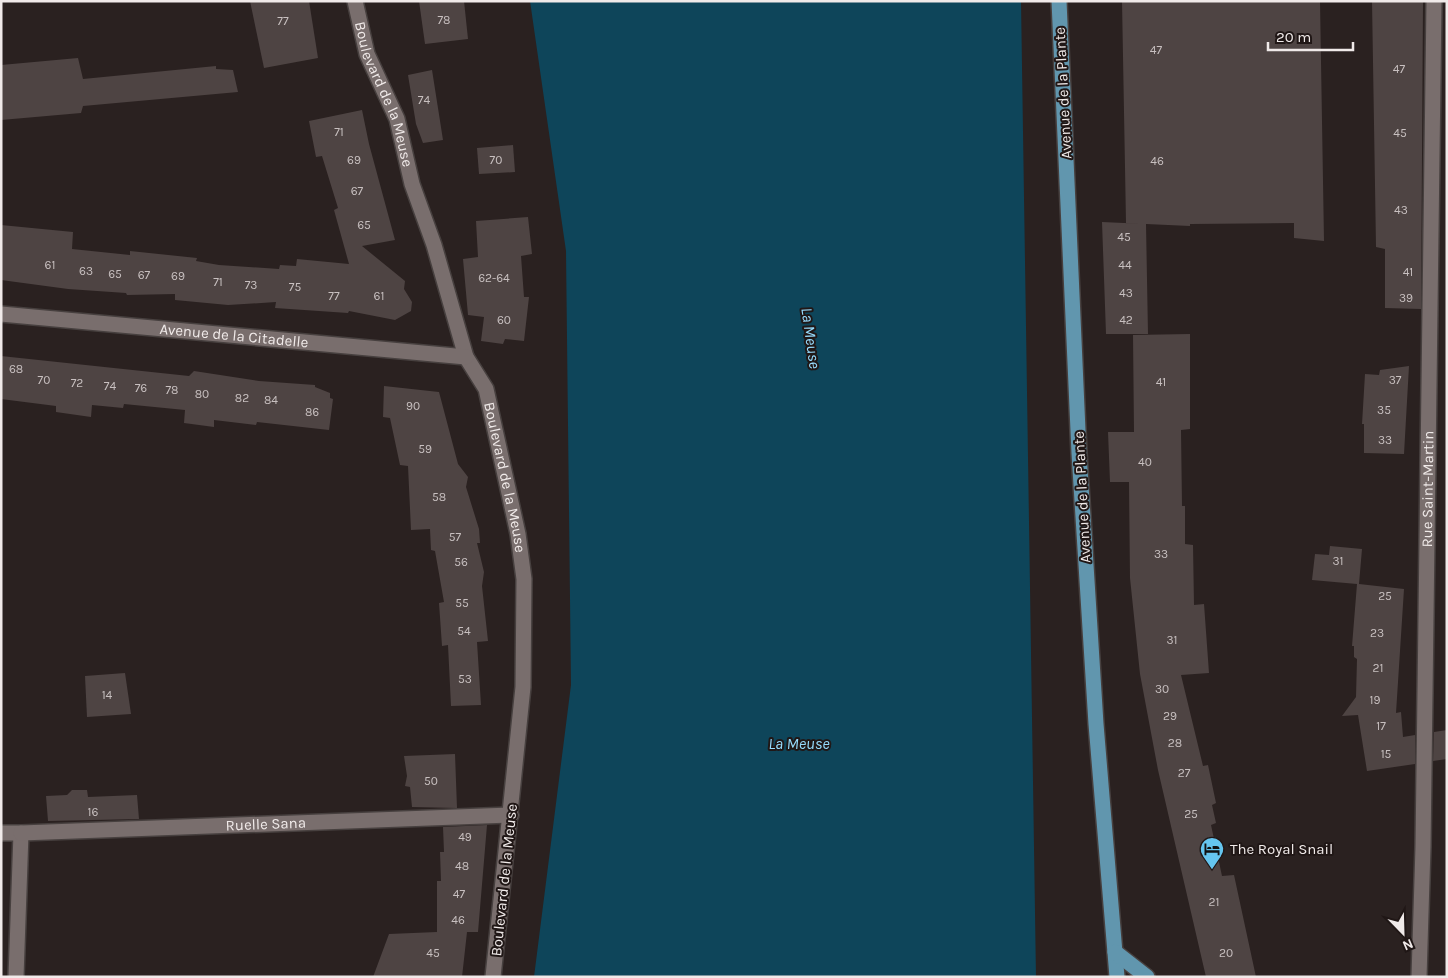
<svg xmlns="http://www.w3.org/2000/svg" width="1448" height="978" viewBox="0 0 1448 978" font-family="Karla,sans-serif">
  <rect width="100%" height="100%" fill="#2a2120"/>
  <path fill="#0e455a" d="M530 1H1021L1036 977H534L571 685 566 251Z"/>
  <g fill="#4e4443">
    <path d="M250 1H309L318 58 264 68Z"/>
    <path d="M419 1H464L468 39 425 44Z"/>
    <path d="M1122 1H1320L1324 241 1294 238V223L1190 224V226L1146 224 1148 334H1106L1102 222 1146 224 1126 223Z"/>
    <path d="M1372 1H1423L1421 309 1385 308V249L1376 247Z"/>
    <path d="M78 58 83 79 216 66V69L233 70 238 92 83 106 81 113 1 120V65Z"/>
    <path d="M432 70 443 140 423 143 416 124 408 75Z"/>
    <path d="M362 110 369 144 395 240 362 246 405 281 404 289 412 302 411 311 395 320 349 311 348 313 275 308 276 302 228 305 175 300V294L127 295 126 293 68 289 1 280V225L73 232 72 249 130 255V251L197 258 196 261 219 265 279 269 280 265 296 266 297 259 349 264 334 210 338 208 322 156 316 157 309 121Z"/>
    <path d="M513 145 515 172 479 174 477 148Z"/>
    <path d="M528 217 532 254 521 256 524 297H529L524 341 505 339 503 344 481 341 484 317 468 315 463 259 478 257 476 221Z"/>
    <path d="M1190 334V429L1181 430 1182 506H1185V544L1193 545 1194 605 1204 604 1209 673 1181 675 1203 766 1208 765 1216 803 1212 805 1216 823 1211 825 1222 876 1234 875 1256 977H1206L1158 770 1140 674 1130 578 1129 482H1110L1108 432H1134L1133 335Z"/>
    <path d="M1 356 189 376 194 371 259 381 315 385V387L330 393V398L333 399 329 430 257 422 256 425 214 420V427L184 423 185 410 124 404 123 408 92 405 91 417 56 412V406L1 399Z"/>
    <path d="M1409 366 1404 454 1364 453V424H1362L1365 374 1379 375 1380 370Z"/>
    <path d="M384 386 439 392 458 464 468 477 466 487 479 529 480 543H477L484 572 482 586 488 641 477 642 481 705 451 706 448 645 442 646 439 603 444 602 435 551 431 550 430 529 411 530 408 466 400 465 390 418 383 417Z"/>
    <path d="M1330 546 1362 549 1359 584 1404 589 1396 713 1401 712 1403 737 1415 735V764L1367 771 1358 715 1342 716 1356 697 1357 659 1354 657V646H1352L1357 584 1312 580 1315 554 1329 555Z"/>
    <path d="M125 673 131 714 87 717 85 676Z"/>
    <path d="M1447 730V759L1433 761 1434 732Z"/>
    <path d="M455 754 457 808 412 807 410 787 405 786 407 776 404 756Z"/>
    <path d="M72 790H87L88 797 137 795 139 819 48 821 46 796 67 795Z"/>
    <path d="M487 825 478 932H467L462 977H373L389 934 437 932V881H441L440 852H444L443 827Z"/>
  </g>
  <g fill="none" stroke-linecap="round" stroke-linejoin="round">
    <g stroke="#47403f" stroke-width="18">
      <g id="minor">
        <path id="s1" d="M355 1 367 54 397 119 412 184 434 245 466 357 486 389 518 534 524 579 523 687 493 977"/>
        <path id="s2" d="M1 314 466 357"/>
        <path d="M1 833H21L16 977"/>
        <path id="s3" d="M21 833 511 815"/>
        <path id="s4" d="M1419 977 1423 847 1434 1"/>
      </g>
    </g>
    <g stroke="#47403f" stroke-width="18">
      <g id="major">
        <path d="M1059 1 1079 453 1096 724 1117 977"/>
        <path d="M1115 952 1147 977"/>
      </g>
    </g>
    <use href="#minor" stroke="#796e6d" stroke-width="15"/>
    <use href="#major" stroke="#6196ae" stroke-width="15"/>
  </g>
  <defs>
    <g id="hotel-pin" transform="scale(1.25)"><path d="M0 17L-7.5 6A9.5 9.5 0 1 1 7.5 6Z" fill="#65c5ef" stroke="#201716"/><path d="M-6-4.5h1.5V1H6V5H4.5V3h-9V5H-6ZM-4 0a1.8 1.8 0 1 1 3.6 0ZM.5 0V-2.5h3Q6-2.5 6 0Z" fill="#111"/></g>
  </defs>
  <g fill-rule="evenodd">
    <use href="#hotel-pin" x="1212" y="849"/>
  </g>
  <g text-anchor="middle" dominant-baseline="central" stroke-width="4" stroke-linejoin="round" paint-order="stroke">
    <g font-size="12" fill="#c8c0c0">
      <text x="444" y="20">78</text>
      <text x="283" y="21">77</text>
      <text x="1156" y="50">47</text>
      <text x="1399" y="69">47</text>
      <text x="424" y="100">74</text>
      <text x="339" y="132">71</text>
      <text x="1400" y="133">45</text>
      <text x="354" y="160">69</text>
      <text x="496" y="160">70</text>
      <text x="1157" y="161">46</text>
      <text x="357" y="191">67</text>
      <text x="1401" y="210">43</text>
      <text x="364" y="225">65</text>
      <text x="1124" y="237">45</text>
      <text x="50" y="265">61</text>
      <text x="1125" y="265">44</text>
      <text x="86" y="271">63</text>
      <text x="1408" y="272">41</text>
      <text x="115" y="274">65</text>
      <text x="144" y="275">67</text>
      <text x="178" y="276">69</text>
      <text x="494" y="278">62-64</text>
      <text x="218" y="282">71</text>
      <text x="251" y="285">73</text>
      <text x="295" y="287">75</text>
      <text x="1126" y="293">43</text>
      <text x="334" y="296">77</text>
      <text x="379" y="296">61</text>
      <text x="1406" y="298">39</text>
      <text x="504" y="320">60</text>
      <text x="1126" y="320">42</text>
      <text x="16" y="369">68</text>
      <text x="44" y="380">70</text>
      <text x="1395" y="380">37</text>
      <text x="1161" y="382">41</text>
      <text x="77" y="383">72</text>
      <text x="110" y="386">74</text>
      <text x="141" y="388">76</text>
      <text x="172" y="390">78</text>
      <text x="202" y="394">80</text>
      <text x="242" y="398">82</text>
      <text x="271" y="400">84</text>
      <text x="413" y="406">90</text>
      <text x="1384" y="410">35</text>
      <text x="312" y="412">86</text>
      <text x="1385" y="440">33</text>
      <text x="425" y="449">59</text>
      <text x="1145" y="462">40</text>
      <text x="439" y="497">58</text>
      <text x="455" y="537">57</text>
      <text x="1161" y="554">33</text>
      <text x="1338" y="561">31</text>
      <text x="461" y="562">56</text>
      <text x="1385" y="596">25</text>
      <text x="462" y="603">55</text>
      <text x="464" y="631">54</text>
      <text x="1377" y="633">23</text>
      <text x="1172" y="640">31</text>
      <text x="1378" y="668">21</text>
      <text x="465" y="679">53</text>
      <text x="1162" y="689">30</text>
      <text x="107" y="695">14</text>
      <text x="1375" y="700">19</text>
      <text x="1170" y="716">29</text>
      <text x="1381" y="726">17</text>
      <text x="1175" y="743">28</text>
      <text x="1386" y="754">15</text>
      <text x="1184" y="773">27</text>
      <text x="431" y="781">50</text>
      <text x="93" y="812">16</text>
      <text x="1191" y="814">25</text>
      <text x="465" y="837">49</text>
      <text x="462" y="866">48</text>
      <text x="459" y="894">47</text>
      <text x="1214" y="902">21</text>
      <text x="458" y="920">46</text>
      <text x="433" y="953">45</text>
      <text x="1226" y="953">20</text>
    </g>
    <g font-size="15" fill="#f0eae9" stroke="#201716">
      <text transform="translate(1063 93) rotate(-93)">Avenue de la Plante</text>
      <text stroke="none"><textPath href="#s1" startOffset="98">Boulevard de la Meuse</textPath></text>
      <text stroke="none"><textPath href="#s2" startOffset="234">Avenue de la Citadelle</textPath></text>
      <text stroke="none"><textPath href="#s1" startOffset="502">Boulevard de la Meuse</textPath></text>
      <text stroke="none"><textPath href="#s4" startOffset="488">Rue Saint-Martin</textPath></text>
      <text transform="translate(1082 497) rotate(-93)">Avenue de la Plante</text>
      <text stroke="none"><textPath href="#s3" startOffset="245">Ruelle Sana</textPath></text>
      <text transform="translate(504 880) rotate(-84)">Boulevard de la Meuse</text>
    </g>
    <g font-size="15" fill="#f0eae9" stroke="#201716" text-anchor="start">
      <text x="1230" y="849">The Royal Snail</text>
    </g>
    <g font-size="16" font-style="italic" fill="#96dbfc" stroke="#201716">
      <text transform="translate(811 338) rotate(82)">La Meuse</text>
      <text x="799" y="743">La Meuse</text>
    </g>
  </g>
  <rect width="1448" height="978" fill="none" stroke="#f0eae9" stroke-width="5"/>
  <g transform="translate(1403 933) rotate(157)" stroke="#201716" stroke-width="4" paint-order="stroke">
  <path d="M0-4L9 19L0 12L-9 19Z" fill="#f0eae9"/>
  <text y="-8" font-size="14" font-weight="bold" text-anchor="middle" fill="#f0eae9">N</text>
  </g>
  <path d="M1268 42v8h85v-8" fill="none" stroke="#f0eae9" stroke-width="2.5"/>
  <text x="1276" y="42" font-size="15" fill="#f0eae9" stroke="#201716" stroke-width="4" paint-order="stroke">20 m</text>
</svg>
